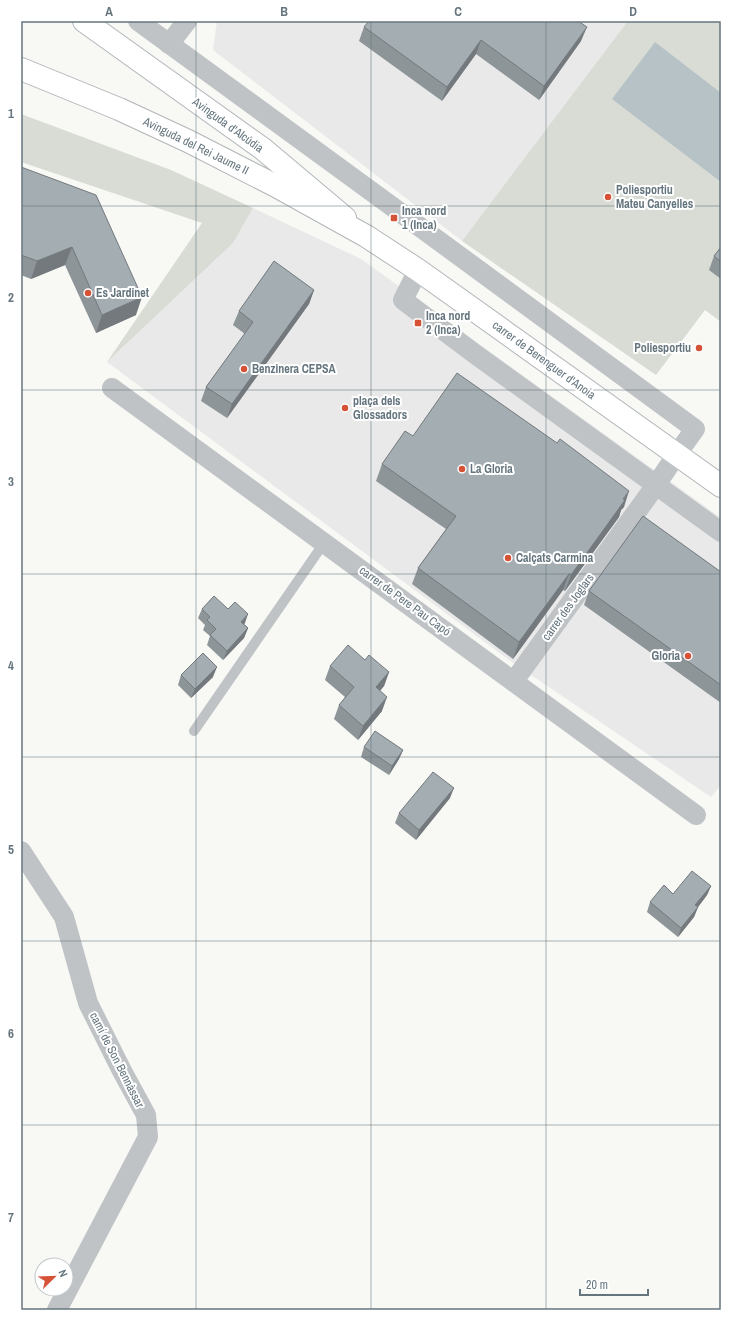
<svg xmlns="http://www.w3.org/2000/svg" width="742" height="1331" viewBox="0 0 742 1331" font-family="'Archivo Narrow',sans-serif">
  <rect width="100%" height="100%" fill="#f8f8f5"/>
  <g fill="#e8e9e8">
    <path d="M217 21H629L607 52 462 241 213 50Z"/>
    <path d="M253 208 361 259 721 518V785L711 797 509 660 107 362 233 243Z"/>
  </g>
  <g fill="#d8dcd5">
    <path d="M628 21H721V322L705 310 656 375 462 241Z"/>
    <path d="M21 114 171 170 253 208 233 243 107 362 202 223 21 162Z"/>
  </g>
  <path fill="#b6c2c6" d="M655 42 721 93V182L612 99Z"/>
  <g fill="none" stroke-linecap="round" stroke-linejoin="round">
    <g stroke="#b1b7bb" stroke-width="24">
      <path id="secondary" d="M84 21 263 149 345 218"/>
    </g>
    <g stroke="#b0b6b9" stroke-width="24">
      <path id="primary" d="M21 69 119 109 188 141 276 186 366 236 418 270 721 486"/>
    </g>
    <path stroke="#bfc3c6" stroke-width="10" d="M194 731 324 543"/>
    <g stroke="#bfc3c6" stroke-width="20">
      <path d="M138 21 390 205 695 429 677 454 656 485 514 681"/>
      <path d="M169 44 187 21"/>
      <path d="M418 270 403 300 475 354 721 532"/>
      <path d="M112 388 696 815"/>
      <path d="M21 851 64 917 88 1003 122 1071 146 1115 148 1137 57 1310"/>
    </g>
    <use href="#secondary" stroke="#fff" stroke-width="22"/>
    <use href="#primary" stroke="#fff" stroke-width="22"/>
  </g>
  <g fill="#8d9599">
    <path d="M364 27 581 41 539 100 476 54 442 101 359 41Z"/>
    <path d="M21 167 136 315 96 333 65 265 31 279 21 275Z"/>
    <path d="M721 247V279L709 270 714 256Z"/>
    <path d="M314 290 309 304 227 418 201 401 206 387 245 334 233 325 239 311Z"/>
    <path d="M413 436 624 507 621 510 619 517 565 591 563 590 513 659 412 584 418 568 446 529 376 481 382 464Z"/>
    <path d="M721 572V703L584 605 589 591Z"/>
    <path d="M202 609H228L245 623 244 624 248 628 244 638 223 660 207 645 210 636 203 630 205 625 198 618Z"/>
    <path d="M365 660 389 672 384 686 380 691 382 711 358 740 334 719 339 705 345 697 325 680 330 666Z"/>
    <path d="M181 675 213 677 191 698 178 685Z"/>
    <path d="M364 747 403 750 399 759 389 775 361 757Z"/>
    <path d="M450 798 416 840 395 823 399 813Z"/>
    <path d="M711 886 707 895 698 907 694 917 678 937 647 912 650 902 673 894Z"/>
  </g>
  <g fill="#73797d">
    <path d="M587 27 581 41 539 100 544 86Z"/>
    <path d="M481 40 476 54 442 101 447 87Z"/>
    <path d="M72 247 65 265 31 279 37 261Z"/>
    <path d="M314 290 309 304 227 418 232 404Z"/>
    <path d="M142 297 136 315 96 333 102 315Z"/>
    <path d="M629 491 624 507 621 510 619 517 565 591 571 575Z"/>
    <path d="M569 574 563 590 513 659 519 642Z"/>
    <path d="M248 614 245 623 238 631 241 622Z"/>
    <path d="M248 628 244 638 223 660 227 651Z"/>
    <path d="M217 667 213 677 191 698 195 689Z"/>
    <path d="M389 672 384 686 371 701 376 687Z"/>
    <path d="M387 697 382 711 358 740 363 726Z"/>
    <path d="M403 750 399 759 389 775 392 766Z"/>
    <path d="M454 788 450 798 416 840 419 830Z"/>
    <path d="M711 886 707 895 698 907 694 917 678 937 681 928 695 905Z"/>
  </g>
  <g fill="#a4adb2" stroke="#73797d">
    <path d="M369 21H578L587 27 544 86 481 40 447 87 364 27Z"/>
    <path d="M21 167 96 195 142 297 102 315 72 247 37 261 21 255Z"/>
    <path d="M721 247V262L714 256Z"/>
    <path d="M274 261 314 290 232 404 206 387 253 322 239 311Z"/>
    <path d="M457 373 557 443 560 439 629 491 623 499 625 500 571 575 569 574 519 642 418 568 456 516 382 464 405 431 413 436Z"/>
    <path d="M643 516 721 572V685L589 591Z"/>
    <path d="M214 596 228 609 235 602 248 614 241 622 248 628 227 651 210 635 216 629 207 620 210 617 202 609Z"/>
    <path d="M348 645 365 660 369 655 389 672 376 687 387 697 363 726 339 705 354 687 330 666Z"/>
    <path d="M203 653 217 667 195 689 181 675Z"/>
    <path d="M375 731 403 750 392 766 364 747Z"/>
    <path d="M433 772 454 788 419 830 399 813Z"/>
    <path d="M692 871 711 886 695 905 698 907 681 928 650 902 664 885 673 894Z"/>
  </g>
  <path fill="none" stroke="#65757e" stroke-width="1" stroke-opacity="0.55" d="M196 21V1310M371 21V1310M546 21V1310M21 206H721M21 390H721M21 574H721M21 757H721M21 941H721M21 1125H721"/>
  <g fill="#d65237" stroke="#fff" stroke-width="1.5">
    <circle cx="608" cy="197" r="4"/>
    <rect x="390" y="214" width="8" height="8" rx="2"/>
    <circle cx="88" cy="293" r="4"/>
    <rect x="414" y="319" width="8" height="8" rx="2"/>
    <circle cx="699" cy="348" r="4"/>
    <circle cx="244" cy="369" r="4"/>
    <circle cx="345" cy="408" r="4"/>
    <circle cx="462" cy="469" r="4"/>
    <circle cx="508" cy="558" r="4"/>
    <circle cx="688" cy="656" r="4"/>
  </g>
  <g text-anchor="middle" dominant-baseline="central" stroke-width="4" stroke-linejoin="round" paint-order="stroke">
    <g font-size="12" fill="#65757e" stroke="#fff">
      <text transform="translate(228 125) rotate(36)">Avinguda d'Alcúdia</text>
      <text transform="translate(196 146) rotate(26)">Avinguda del Rei Jaume II</text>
      <text transform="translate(544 360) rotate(36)">carrer de Berenguer d'Anoia</text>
      <text transform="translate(405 601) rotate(36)">carrer de Pere Pau Capó</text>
      <text transform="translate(568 607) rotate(-54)">carrer des Joglars</text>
      <text transform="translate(117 1060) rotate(63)">camí de Son Bennàssar</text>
    </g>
    <g font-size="12" font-weight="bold" fill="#65757e" stroke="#fff" text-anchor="start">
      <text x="616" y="190">Poliesportiu<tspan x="616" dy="14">Mateu Canyelles</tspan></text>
      <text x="402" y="211">Inca nord<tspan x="402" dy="14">1 (Inca)</tspan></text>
      <text x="96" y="293">Es Jardinet</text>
      <text x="426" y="316">Inca nord<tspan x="426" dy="14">2 (Inca)</tspan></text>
      <text x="691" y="348" text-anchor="end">Poliesportiu</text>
      <text x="252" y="369">Benzinera CEPSA</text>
      <text x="353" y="401">plaça dels<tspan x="353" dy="14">Glossadors</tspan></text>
      <text x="470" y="469">La Gloria</text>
      <text x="516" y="558">Calçats Carmina</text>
      <text x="680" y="656" text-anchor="end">Gloria</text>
    </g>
  </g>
  <rect width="742" height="1331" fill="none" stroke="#ffffff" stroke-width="44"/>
  <g transform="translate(54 1277) rotate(67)"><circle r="19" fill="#ffffff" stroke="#c1c8cb"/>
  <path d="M0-3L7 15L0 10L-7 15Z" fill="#d65237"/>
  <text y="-6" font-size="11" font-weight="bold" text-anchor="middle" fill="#65757e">N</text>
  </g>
  <path d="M580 1289v6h68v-6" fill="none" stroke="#65757e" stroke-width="2"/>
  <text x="586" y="1289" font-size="12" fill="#65757e" stroke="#ffffff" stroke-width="3" paint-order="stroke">20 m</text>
  <rect x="22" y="22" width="698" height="1287" fill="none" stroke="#65757e" stroke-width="1.5"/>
  <g font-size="13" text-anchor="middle" font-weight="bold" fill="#65757e">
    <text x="109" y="16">A</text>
    <text x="284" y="16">B</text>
    <text x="458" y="16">C</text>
    <text x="633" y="16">D</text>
    <text x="11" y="118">1</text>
    <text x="11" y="302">2</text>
    <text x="11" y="486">3</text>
    <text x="11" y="670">4</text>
    <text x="11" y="854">5</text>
    <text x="11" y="1038">6</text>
    <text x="11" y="1222">7</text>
  </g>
</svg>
